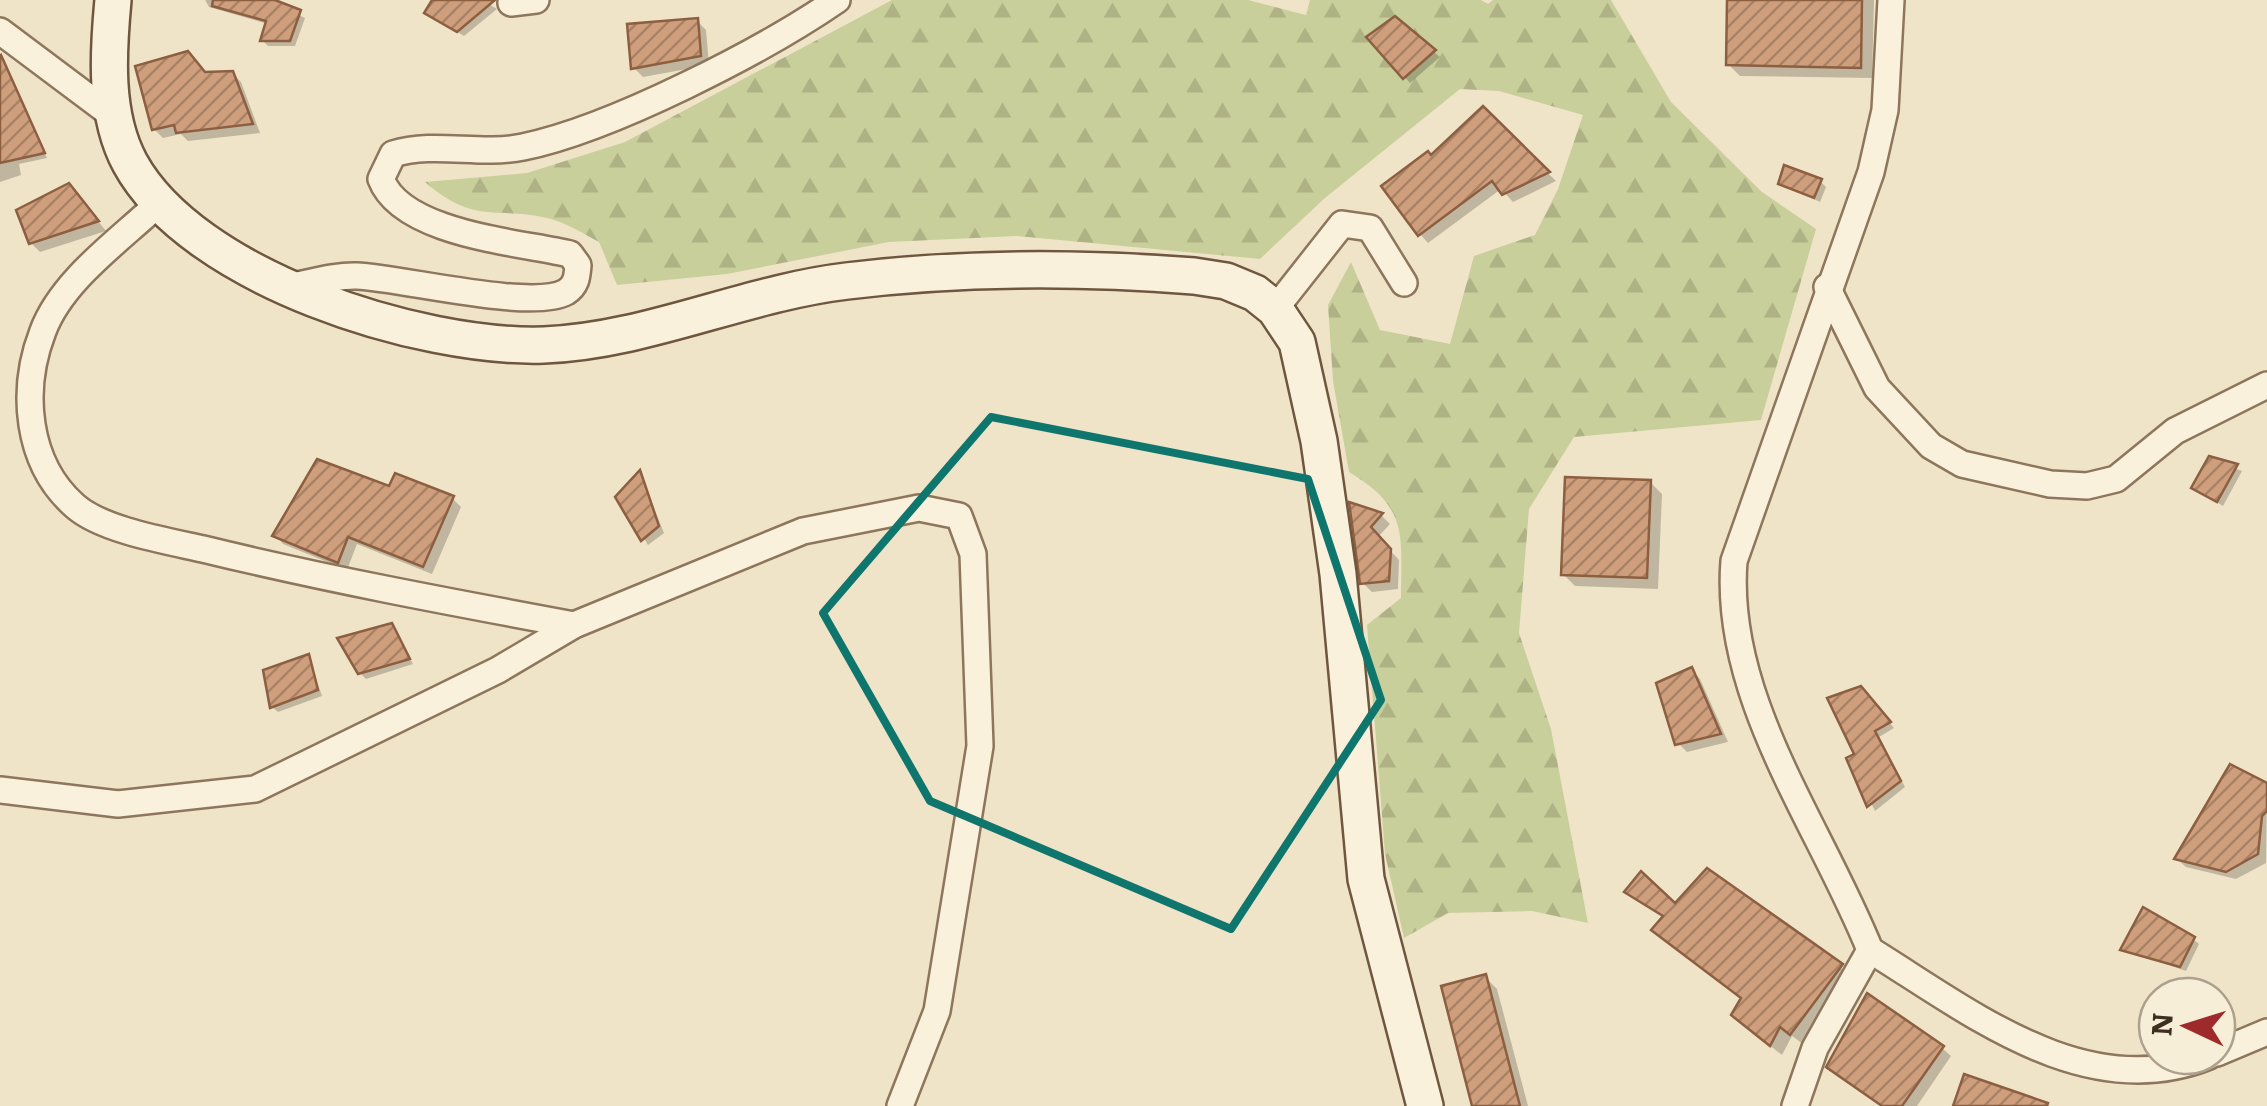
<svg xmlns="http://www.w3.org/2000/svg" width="2267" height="1106" viewBox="0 0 2267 1106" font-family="Literata,serif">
  <defs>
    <pattern id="forest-firs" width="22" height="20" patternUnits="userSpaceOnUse" patternTransform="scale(2.5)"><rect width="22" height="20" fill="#c9cf9b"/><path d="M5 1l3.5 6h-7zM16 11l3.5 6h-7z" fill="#aeb285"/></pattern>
    <pattern id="building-hatch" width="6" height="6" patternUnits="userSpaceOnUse" patternTransform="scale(2.5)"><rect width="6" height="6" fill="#cf9f7d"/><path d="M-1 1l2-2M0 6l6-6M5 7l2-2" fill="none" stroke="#a98266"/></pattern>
  </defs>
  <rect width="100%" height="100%" fill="#f0e4c8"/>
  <path fill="url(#forest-firs)" d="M892 0H1248L1306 15 1310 0H1481L1488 4 1493 0H1611L1671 102 1762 192 1816 229 1761 420 1574 437 1529 509 1519 633 1551 729 1588 923 1532 911 1448 913 1404 938 1385 854 1367 625 1401 598C1401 534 1409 508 1349 472L1333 381 1328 305 1351 262 1380 330 1450 344 1474 256 1535 235 1558 189 1583 115 1499 91 1460 89 1325 198 1260 259 1017 236 889 242 727 274 617 285 599 242C586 235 571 226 557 221 503 203 478 229 425 182L527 173 625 142Z"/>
  <g fill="#0003">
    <path d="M205 0H268L305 18 295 46H268L263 41 268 24 209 7Z"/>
    <path d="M434 0H482L497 9 464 36 427 13Z"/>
    <path d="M1730 0H1874L1872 78 1740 76 1728 64Z"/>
    <path d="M1395 20 1440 57 1410 83 1369 37Z"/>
    <path d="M697 21 706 30 709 65 643 77 634 68Z"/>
    <path d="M232 73 241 82 260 133 188 141 181 134 163 138 154 129 206 75Z"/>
    <path d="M0 94 18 95 47 158 19 164 21 175 0 182Z"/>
    <path d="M1483 110 1556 181 1513 202 1501 189 1428 243 1420 234 1432 158Z"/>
    <path d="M1820 181 1826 187 1820 202 1780 183Z"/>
    <path d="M77 195 106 231 40 252 31 243Z"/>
    <path d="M2210 459 2242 471 2223 506 2194 488Z"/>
    <path d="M640 474 664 533 648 545 618 497Z"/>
    <path d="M1650 482 1662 494 1658 589 1575 586 1563 574Z"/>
    <path d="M390 489 452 498 461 507 432 574 357 544 347 570 283 544 275 535Z"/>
    <path d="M1352 506 1381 515 1390 524 1378 537 1399 560 1398 589 1372 592 1363 583Z"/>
    <path d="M391 626 413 664 366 679 360 673Z"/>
    <path d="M308 656 322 696 278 712 272 707Z"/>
    <path d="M1691 670 1700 679 1728 742 1687 752 1678 743Z"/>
    <path d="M1867 695 1894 728 1879 737 1905 787 1875 811 1849 759 1857 755Z"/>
    <path d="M2267 787 2266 863 2236 879 2186 867 2177 859Z"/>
    <path d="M1707 871 1853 977 1803 1044 1792 1036 1782 1055 1745 1026 1743 1000 1665 941 1654 930 1664 918 1627 891 1675 907Z"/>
    <path d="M2193 939 2199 944 2186 971 2123 949Z"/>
    <path d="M1485 977 1497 989 1528 1106H1475Z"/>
    <path d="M1942 1048 1951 1056 1917 1106H1882L1829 1066Z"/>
  </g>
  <g fill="url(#building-hatch)" stroke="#8d5f41" stroke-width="2.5">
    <path d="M213 0H275L301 10 290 41H260L266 21 212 6Z"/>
    <path d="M432 0H495L457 32 424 13Z"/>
    <path d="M1727 0H1862L1861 68 1726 65Z"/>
    <path d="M1395 16 1436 50 1403 79 1366 37Z"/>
    <path d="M698 18 701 56 631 69 627 24Z"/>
    <path d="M188 51 205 72 233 71 253 124 176 133 174 125 152 130 135 66Z"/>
    <path d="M1 55 45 153 0 163V56Z"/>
    <path d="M1483 106 1550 172 1502 195 1492 181 1418 236 1381 186 1428 151 1431 155Z"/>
    <path d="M1784 165 1822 179 1814 198 1778 184Z"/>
    <path d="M69 183 99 221 29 244 16 210Z"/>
    <path d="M2209 456 2238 464 2217 502 2191 488Z"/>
    <path d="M317 459 389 486 395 473 454 496 423 567 348 537 338 563 272 536Z"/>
    <path d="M640 470 659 526 641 541 615 497Z"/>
    <path d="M1565 477 1651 480 1647 578 1561 575Z"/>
    <path d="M1349 502 1383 513 1371 527 1391 549 1389 581 1360 584Z"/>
    <path d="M392 623 410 659 358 674 337 638Z"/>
    <path d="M309 654 318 690 270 708 263 670Z"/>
    <path d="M1692 667 1721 734 1675 745 1656 683Z"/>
    <path d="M1861 686 1891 722 1875 731 1901 781 1867 807 1846 758 1854 754 1827 698Z"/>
    <path d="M2230 764 2267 783V811L2262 816 2258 854 2226 872 2174 859Z"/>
    <path d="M1707 868 1843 964 1790 1035 1780 1027 1770 1046 1731 1015 1741 998 1651 930 1663 916 1624 892 1641 871 1675 903Z"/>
    <path d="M2143 907 2195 937 2180 967 2120 950Z"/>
    <path d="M1486 974 1520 1106H1472L1441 986Z"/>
    <path d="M1867 993 1944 1046 1902 1106H1882L1826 1067Z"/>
    <path d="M1964 1074 2048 1103 2047 1106H1953Z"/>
  </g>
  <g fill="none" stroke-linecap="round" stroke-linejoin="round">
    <g stroke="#8d765c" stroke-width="30">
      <g id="minor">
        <path d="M511 3 536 0"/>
        <path d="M0 31 116 118"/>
        <path d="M159 203C120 240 62 280 43 331 20 390 26 463 75 506 102 530 167 541 203 549 326 579 450 602 574 625"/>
        <path d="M288 287C310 283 335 275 357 276 402 278 532 311 566 292 577 285 577 276 578 265L570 254C518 242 402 234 381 179L393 154C435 141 480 156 523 147 611 129 763 51 837 0"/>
        <path d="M1827 287 1877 388 1931 446 1962 464 2050 484 2087 486 2116 479 2175 431 2267 385"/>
        <path d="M1275 309 1342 224 1370 228 1404 283"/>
        <path d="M0 790 118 804 255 789 498 670 574 625 803 531 919 508 959 516 973 554 980 746 937 1011 900 1106"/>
        <path d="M1870 950C1969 1011 2086 1106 2209 1056"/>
        <path d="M2217 1053 2267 1032"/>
        <path d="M1795 1106 1815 1048 1870 950C1821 827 1723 699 1734 561L1871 172 1885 110 1891 0"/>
      </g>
    </g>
    <g stroke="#6f573f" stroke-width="40">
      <path id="secondary" d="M113 0C108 53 104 115 130 163 193 278 420 349 544 345 647 341 745 293 847 281 962 267 1078 267 1194 276L1226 281 1255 293 1275 309 1297 342 1319 441 1338 574 1366 879 1425 1106"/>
    </g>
    <use href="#minor" stroke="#faf1dc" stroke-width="25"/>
    <use href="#secondary" stroke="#faf1dc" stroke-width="35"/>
  </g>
  <path fill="none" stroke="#0f766e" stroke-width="8" stroke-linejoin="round" d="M991 417 1308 479 1381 700 1231 929 930 801 823 613Z"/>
  <g transform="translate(2187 1026) rotate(274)"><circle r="48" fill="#f7eed8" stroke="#ada18e" stroke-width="2.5"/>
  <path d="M0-8L18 38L0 25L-18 38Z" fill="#9e2a2b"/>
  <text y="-15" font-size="28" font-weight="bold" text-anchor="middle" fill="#3d2e20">N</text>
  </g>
</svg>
